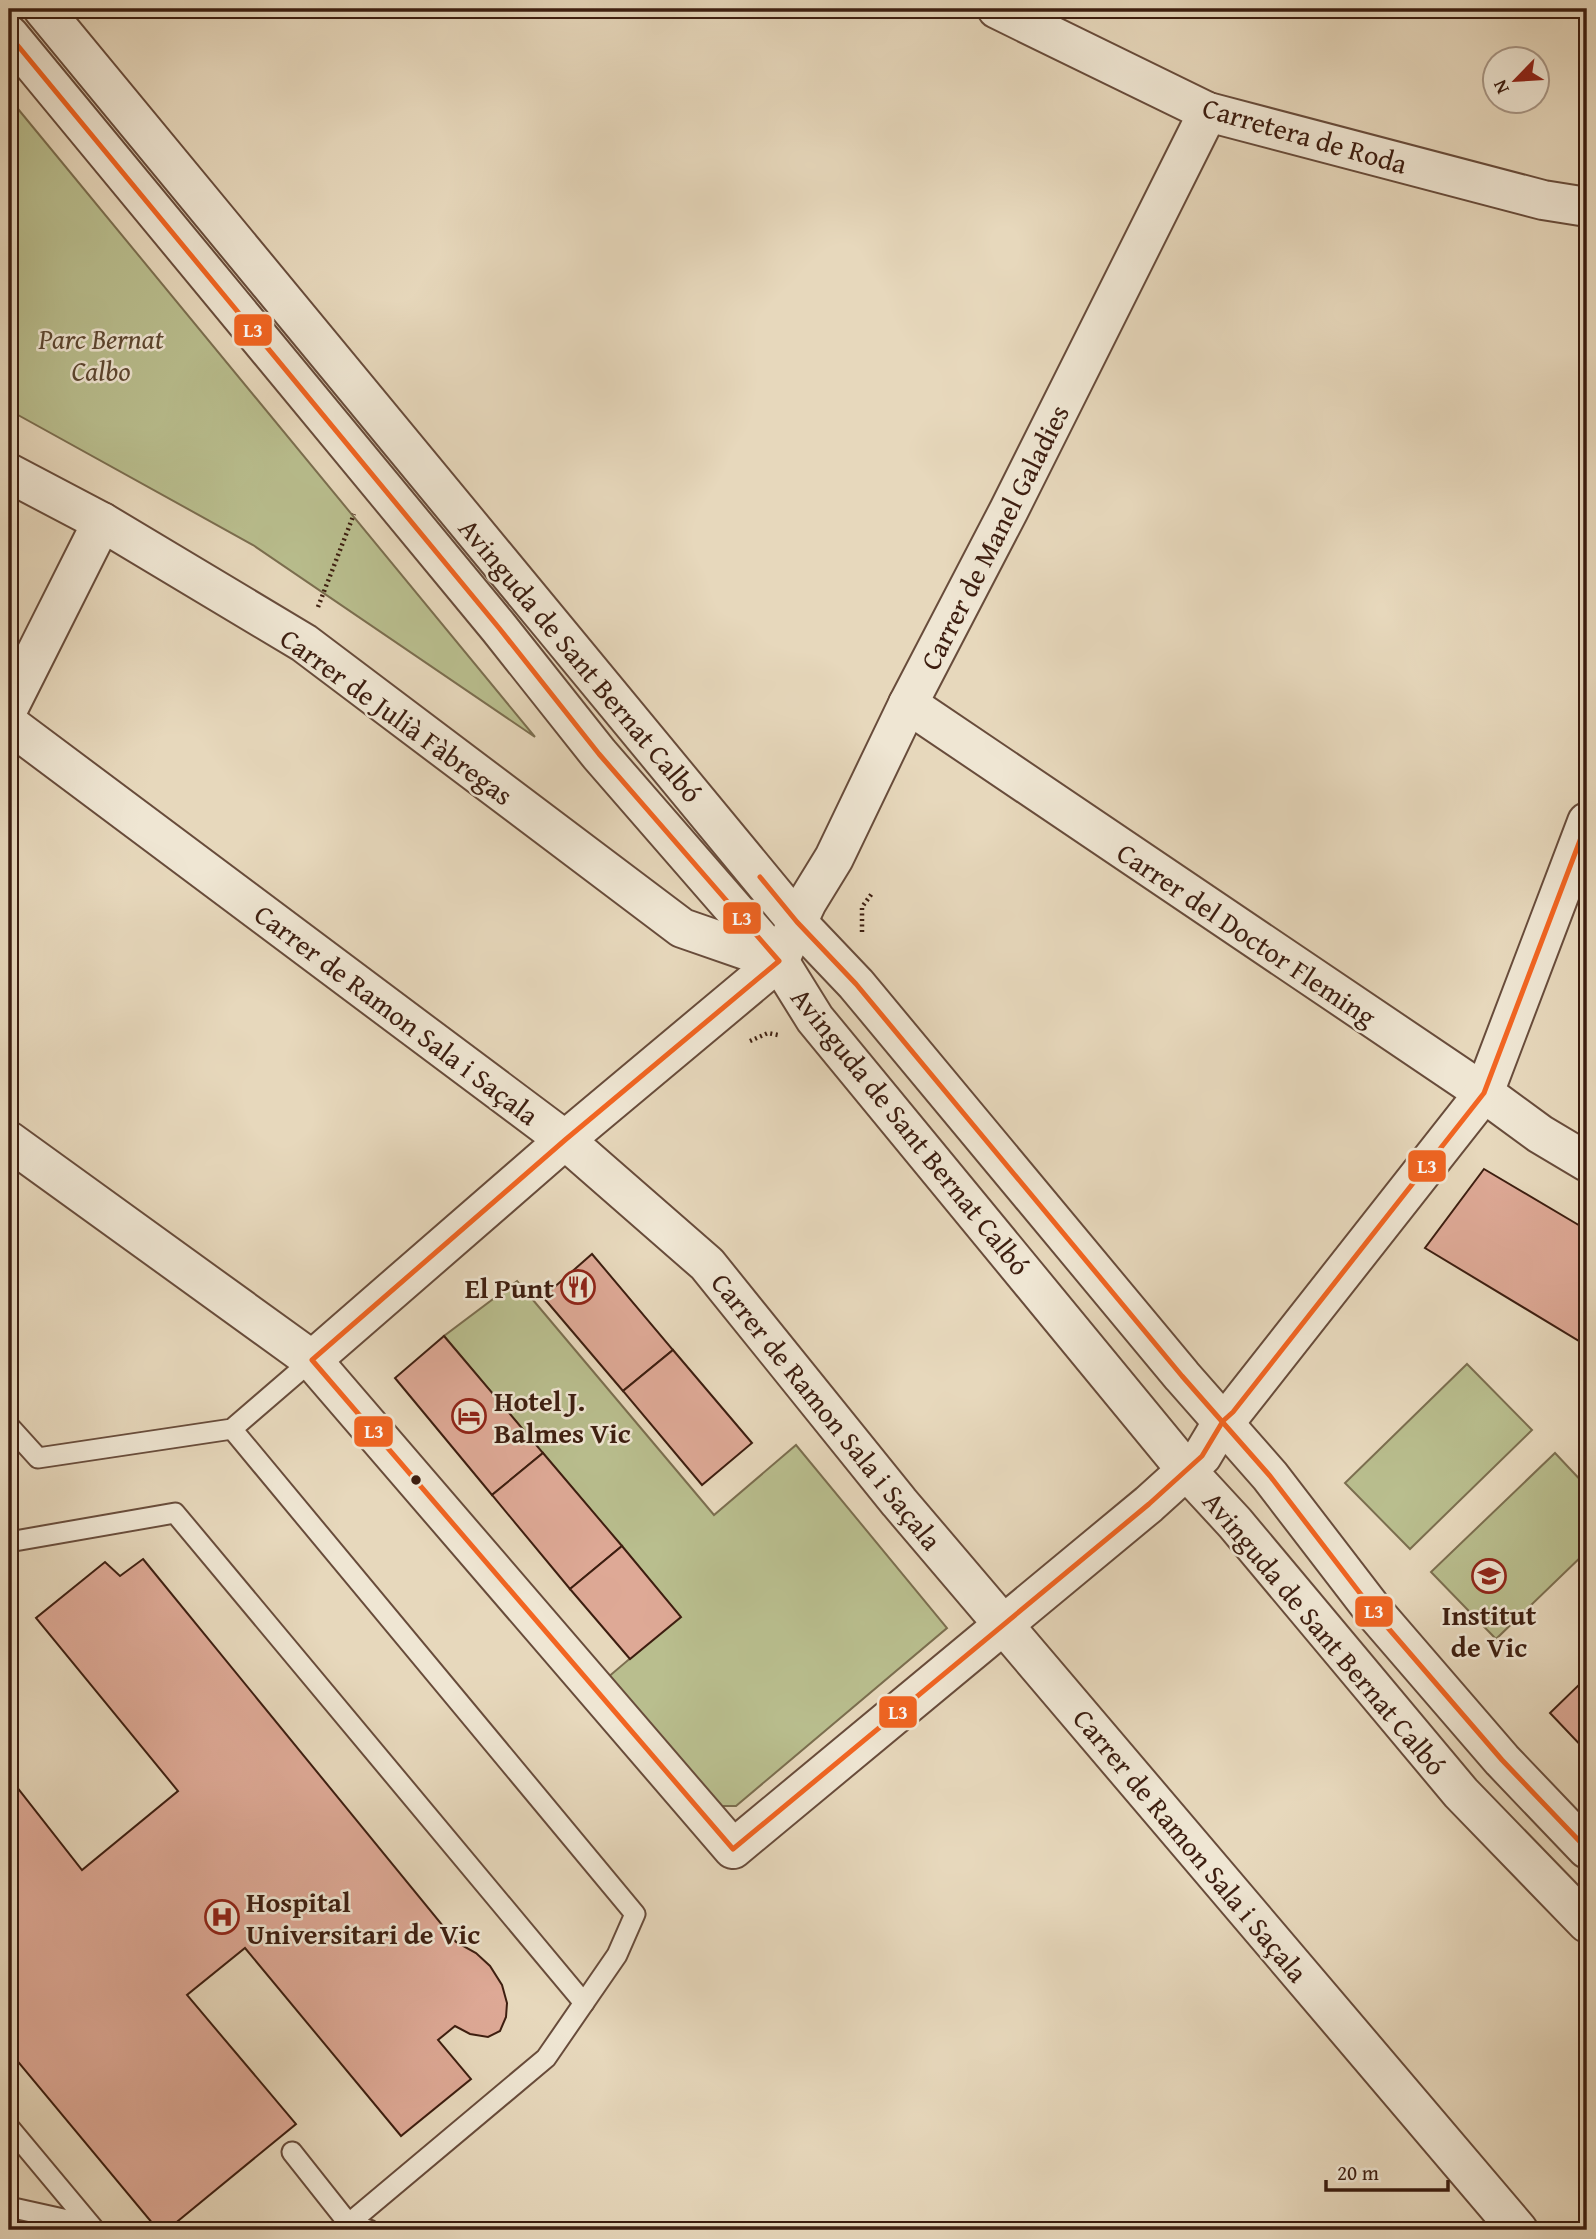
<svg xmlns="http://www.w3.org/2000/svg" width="1596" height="2239" viewBox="0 0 1596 2239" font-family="'Gentium Book Plus',serif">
  <rect width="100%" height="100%" fill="#e7d8bc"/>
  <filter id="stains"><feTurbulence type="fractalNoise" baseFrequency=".00286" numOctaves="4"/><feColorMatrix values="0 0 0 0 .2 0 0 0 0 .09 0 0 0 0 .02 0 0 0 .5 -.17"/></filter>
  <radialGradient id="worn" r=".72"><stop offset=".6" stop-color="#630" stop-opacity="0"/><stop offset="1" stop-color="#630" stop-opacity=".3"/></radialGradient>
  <g fill="#b9be8e" stroke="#7b6e4f" stroke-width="2">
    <path d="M9 98 535 737 253 545 9 410Z"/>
    <path d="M517 1281 714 1515 796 1445 947 1628 736 1806H716L607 1678 680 1616 444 1336Z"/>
    <path d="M1467 1364 1532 1430 1410 1549 1345 1483Z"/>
    <path d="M1555 1453 1587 1487V1551L1496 1639 1431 1572Z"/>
  </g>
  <g fill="#dea996" stroke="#3d1e10" stroke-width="2">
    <path d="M1484 1169 1587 1230V1337L1584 1344 1425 1248Z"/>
    <path d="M592 1254 673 1350 623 1391 543 1297Z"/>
    <path d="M444 1336 543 1453 492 1495 395 1378Z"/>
    <path d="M673 1350 752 1443 702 1485 623 1391Z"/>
    <path d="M543 1453 622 1546 570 1589 492 1495Z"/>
    <path d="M622 1546 681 1617 630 1659 570 1589Z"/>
    <path d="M143 1559 456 1942 476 1953 490 1966 502 1985 507 2003 506 2017 500 2031 488 2037 470 2034 455 2026 438 2040 471 2079 401 2136 245 1948 187 1995 296 2124 167 2230H158L9 2051V1777L82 1870 178 1791 36 1618 105 1562 120 1576Z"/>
    <path d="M1587 1677V1752L1550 1713Z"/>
  </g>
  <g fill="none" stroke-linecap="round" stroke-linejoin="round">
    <g stroke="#684c3b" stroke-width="23">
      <g id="lane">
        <path d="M9 1426 38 1458 232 1429 312 1360"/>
        <path d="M232 1429 635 1914 617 1955 546 2058 341 2230"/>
        <path d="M9 1542 175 1513 584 2003"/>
        <path d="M9 2127 95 2230"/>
        <path d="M292 2152 349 2224 369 2230"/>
        <path d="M9 2207 90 2225"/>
      </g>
    </g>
    <g stroke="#684c3b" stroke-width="42">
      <g id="street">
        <path d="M43 9 797 922 856 984 1182 1376 1270 1476 1376 1614 1502 1760 1587 1849"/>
        <path d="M997 9 1208 112 1543 200 1587 207"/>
        <path d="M9 35 499 628 599 754 779 961 815 1019 1187 1471 1235 1523 1461 1793 1587 1923"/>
        <path d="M9 473 102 522 304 643 682 928 777 961"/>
        <path d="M908 704 1484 1093 1540 1134 1587 1162"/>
        <path d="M9 707 102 522"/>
        <path d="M9 724 565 1140 707 1264 899 1502 1518 2230"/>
        <path d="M9 1141 312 1360 733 1849 1149 1504 1202 1456 1223 1421 1233 1412 1484 1093 1587 822"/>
        <path d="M312 1360 565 1140 779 961 807 902 834 858 908 704 1009 510 1208 112"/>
      </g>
    </g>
    <g stroke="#3d1e10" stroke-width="4.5" stroke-dasharray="2 3.5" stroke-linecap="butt">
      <path d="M318 607 354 514"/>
      <path d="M862 932V907L873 892"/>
      <path d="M750 1041 768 1033 778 1035"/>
    </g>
    <use href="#lane" stroke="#efe6d3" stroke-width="19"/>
    <use href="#street" stroke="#efe6d3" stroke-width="38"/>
    <g stroke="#efe6d3" stroke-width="10">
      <g id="bus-1">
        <path d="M9 35 499 628 599 754 779 961 565 1140 312 1360 733 1849 1149 1504 1202 1456 1223 1421 1233 1412 1484 1093 1587 822"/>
        <path d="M760 877 797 922 856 984 1182 1376 1270 1476 1376 1614 1502 1760 1587 1849"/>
      </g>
    </g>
    <use href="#bus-1" stroke="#f26522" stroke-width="5"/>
  </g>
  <defs>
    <g id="restaurant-ring" transform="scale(1.75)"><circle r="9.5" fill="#efe6d3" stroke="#8f2418" stroke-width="1.5"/><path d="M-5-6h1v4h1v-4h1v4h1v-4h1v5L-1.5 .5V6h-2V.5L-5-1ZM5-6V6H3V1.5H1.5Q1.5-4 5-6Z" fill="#8f2418"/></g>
    <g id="hotel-ring" transform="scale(1.75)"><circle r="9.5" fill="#efe6d3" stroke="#8f2418" stroke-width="1.5"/><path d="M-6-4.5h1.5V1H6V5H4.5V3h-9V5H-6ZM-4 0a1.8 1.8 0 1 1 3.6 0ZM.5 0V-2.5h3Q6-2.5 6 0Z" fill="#8f2418"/></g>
    <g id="school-ring" transform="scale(1.75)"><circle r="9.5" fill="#efe6d3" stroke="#8f2418" stroke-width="1.5"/><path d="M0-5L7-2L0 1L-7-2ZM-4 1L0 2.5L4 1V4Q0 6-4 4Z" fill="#8f2418"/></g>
    <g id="hospital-ring" transform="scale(1.75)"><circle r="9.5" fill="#efe6d3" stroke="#8f2418" stroke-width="1.5"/><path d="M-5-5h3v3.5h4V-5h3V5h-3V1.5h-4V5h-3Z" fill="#8f2418"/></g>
  </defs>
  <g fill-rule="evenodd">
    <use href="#restaurant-ring" x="578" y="1287"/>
    <use href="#hotel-ring" x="469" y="1416"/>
    <use href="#school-ring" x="1489" y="1576"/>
    <use href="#hospital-ring" x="222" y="1917"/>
  </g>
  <circle fill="#3d1e10" stroke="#efe6d3" stroke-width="2.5" cx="416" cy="1480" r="6"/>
  <g text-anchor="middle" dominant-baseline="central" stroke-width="5" stroke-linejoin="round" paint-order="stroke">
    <g font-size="28" fill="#3d1e10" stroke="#efe6d3">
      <text transform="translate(1305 135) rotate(16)">Carretera de Roda</text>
      <text transform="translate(994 537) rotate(-63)">Carrer de Manel Galadies</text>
      <text transform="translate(581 660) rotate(50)">Avinguda de Sant Bernat Calbó</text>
      <text transform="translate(397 716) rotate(36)">Carrer de Julià Fàbregas</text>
      <text transform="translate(1247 934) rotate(34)">Carrer del Doctor Fleming</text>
      <text transform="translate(397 1014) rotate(37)">Carrer de Ramon Sala i Saçala</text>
      <text transform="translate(911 1131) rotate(51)">Avinguda de Sant Bernat Calbó</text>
      <text transform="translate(827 1411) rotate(51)">Carrer de Ramon Sala i Saçala</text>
      <text transform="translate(1325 1633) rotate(50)">Avinguda de Sant Bernat Calbó</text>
      <text transform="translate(1191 1845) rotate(50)">Carrer de Ramon Sala i Saçala</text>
    </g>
    <g font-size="28" font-style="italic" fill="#5c4630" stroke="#efe6d3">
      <text x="101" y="338">Parc Bernat<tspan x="101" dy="32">Calbo</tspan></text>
    </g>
    <g font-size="28" font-weight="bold" fill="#3d1e10" stroke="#efe6d3" text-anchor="start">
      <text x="554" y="1287" text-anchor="end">El Punt</text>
      <text x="494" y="1400">Hotel J.<tspan x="494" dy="32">Balmes Vic</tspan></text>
      <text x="1489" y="1614" text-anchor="middle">Institut<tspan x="1489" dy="32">de Vic</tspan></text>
      <text x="246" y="1901">Hospital<tspan x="246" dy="32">Universitari de Vic</tspan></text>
    </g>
  </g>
  <g stroke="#efe6d3" stroke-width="2.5">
    <rect x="233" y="313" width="40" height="34" rx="7" fill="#f26522"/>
    <rect x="722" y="901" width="40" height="34" rx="7" fill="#f26522"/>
    <rect x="1407" y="1149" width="40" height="34" rx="7" fill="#f26522"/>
    <rect x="353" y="1415" width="41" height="33" rx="7" fill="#f26522"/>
    <rect x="1354" y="1595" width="40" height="33" rx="7" fill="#f26522"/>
    <rect x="878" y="1695" width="40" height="34" rx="7" fill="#f26522"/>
  </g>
  <g font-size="19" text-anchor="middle" font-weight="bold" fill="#fff">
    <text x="253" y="337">L3</text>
    <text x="742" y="925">L3</text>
    <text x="1427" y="1173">L3</text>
    <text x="374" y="1438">L3</text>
    <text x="1374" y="1618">L3</text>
    <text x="898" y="1719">L3</text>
  </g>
  <rect width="1596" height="2239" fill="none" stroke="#e7d8bc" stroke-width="35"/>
  <rect x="10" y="10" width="1575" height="2218" fill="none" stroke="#3d1e10" stroke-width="3.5"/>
  <rect x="18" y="18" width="1561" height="2204" fill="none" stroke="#3d1e10" stroke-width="2"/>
  <g transform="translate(1516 80) rotate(245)"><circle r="33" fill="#efe6d3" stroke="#a89685" stroke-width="2"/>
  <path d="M0-5L12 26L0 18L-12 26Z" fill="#8f2418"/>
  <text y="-10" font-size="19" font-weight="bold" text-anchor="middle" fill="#3d1e10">N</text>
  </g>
  <path d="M1326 2180v10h122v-10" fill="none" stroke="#3d1e10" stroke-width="3.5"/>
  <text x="1337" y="2180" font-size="21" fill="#3d1e10" stroke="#efe6d3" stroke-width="5" paint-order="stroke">20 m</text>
  <rect width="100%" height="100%" filter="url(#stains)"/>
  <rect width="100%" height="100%" fill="url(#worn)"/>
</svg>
